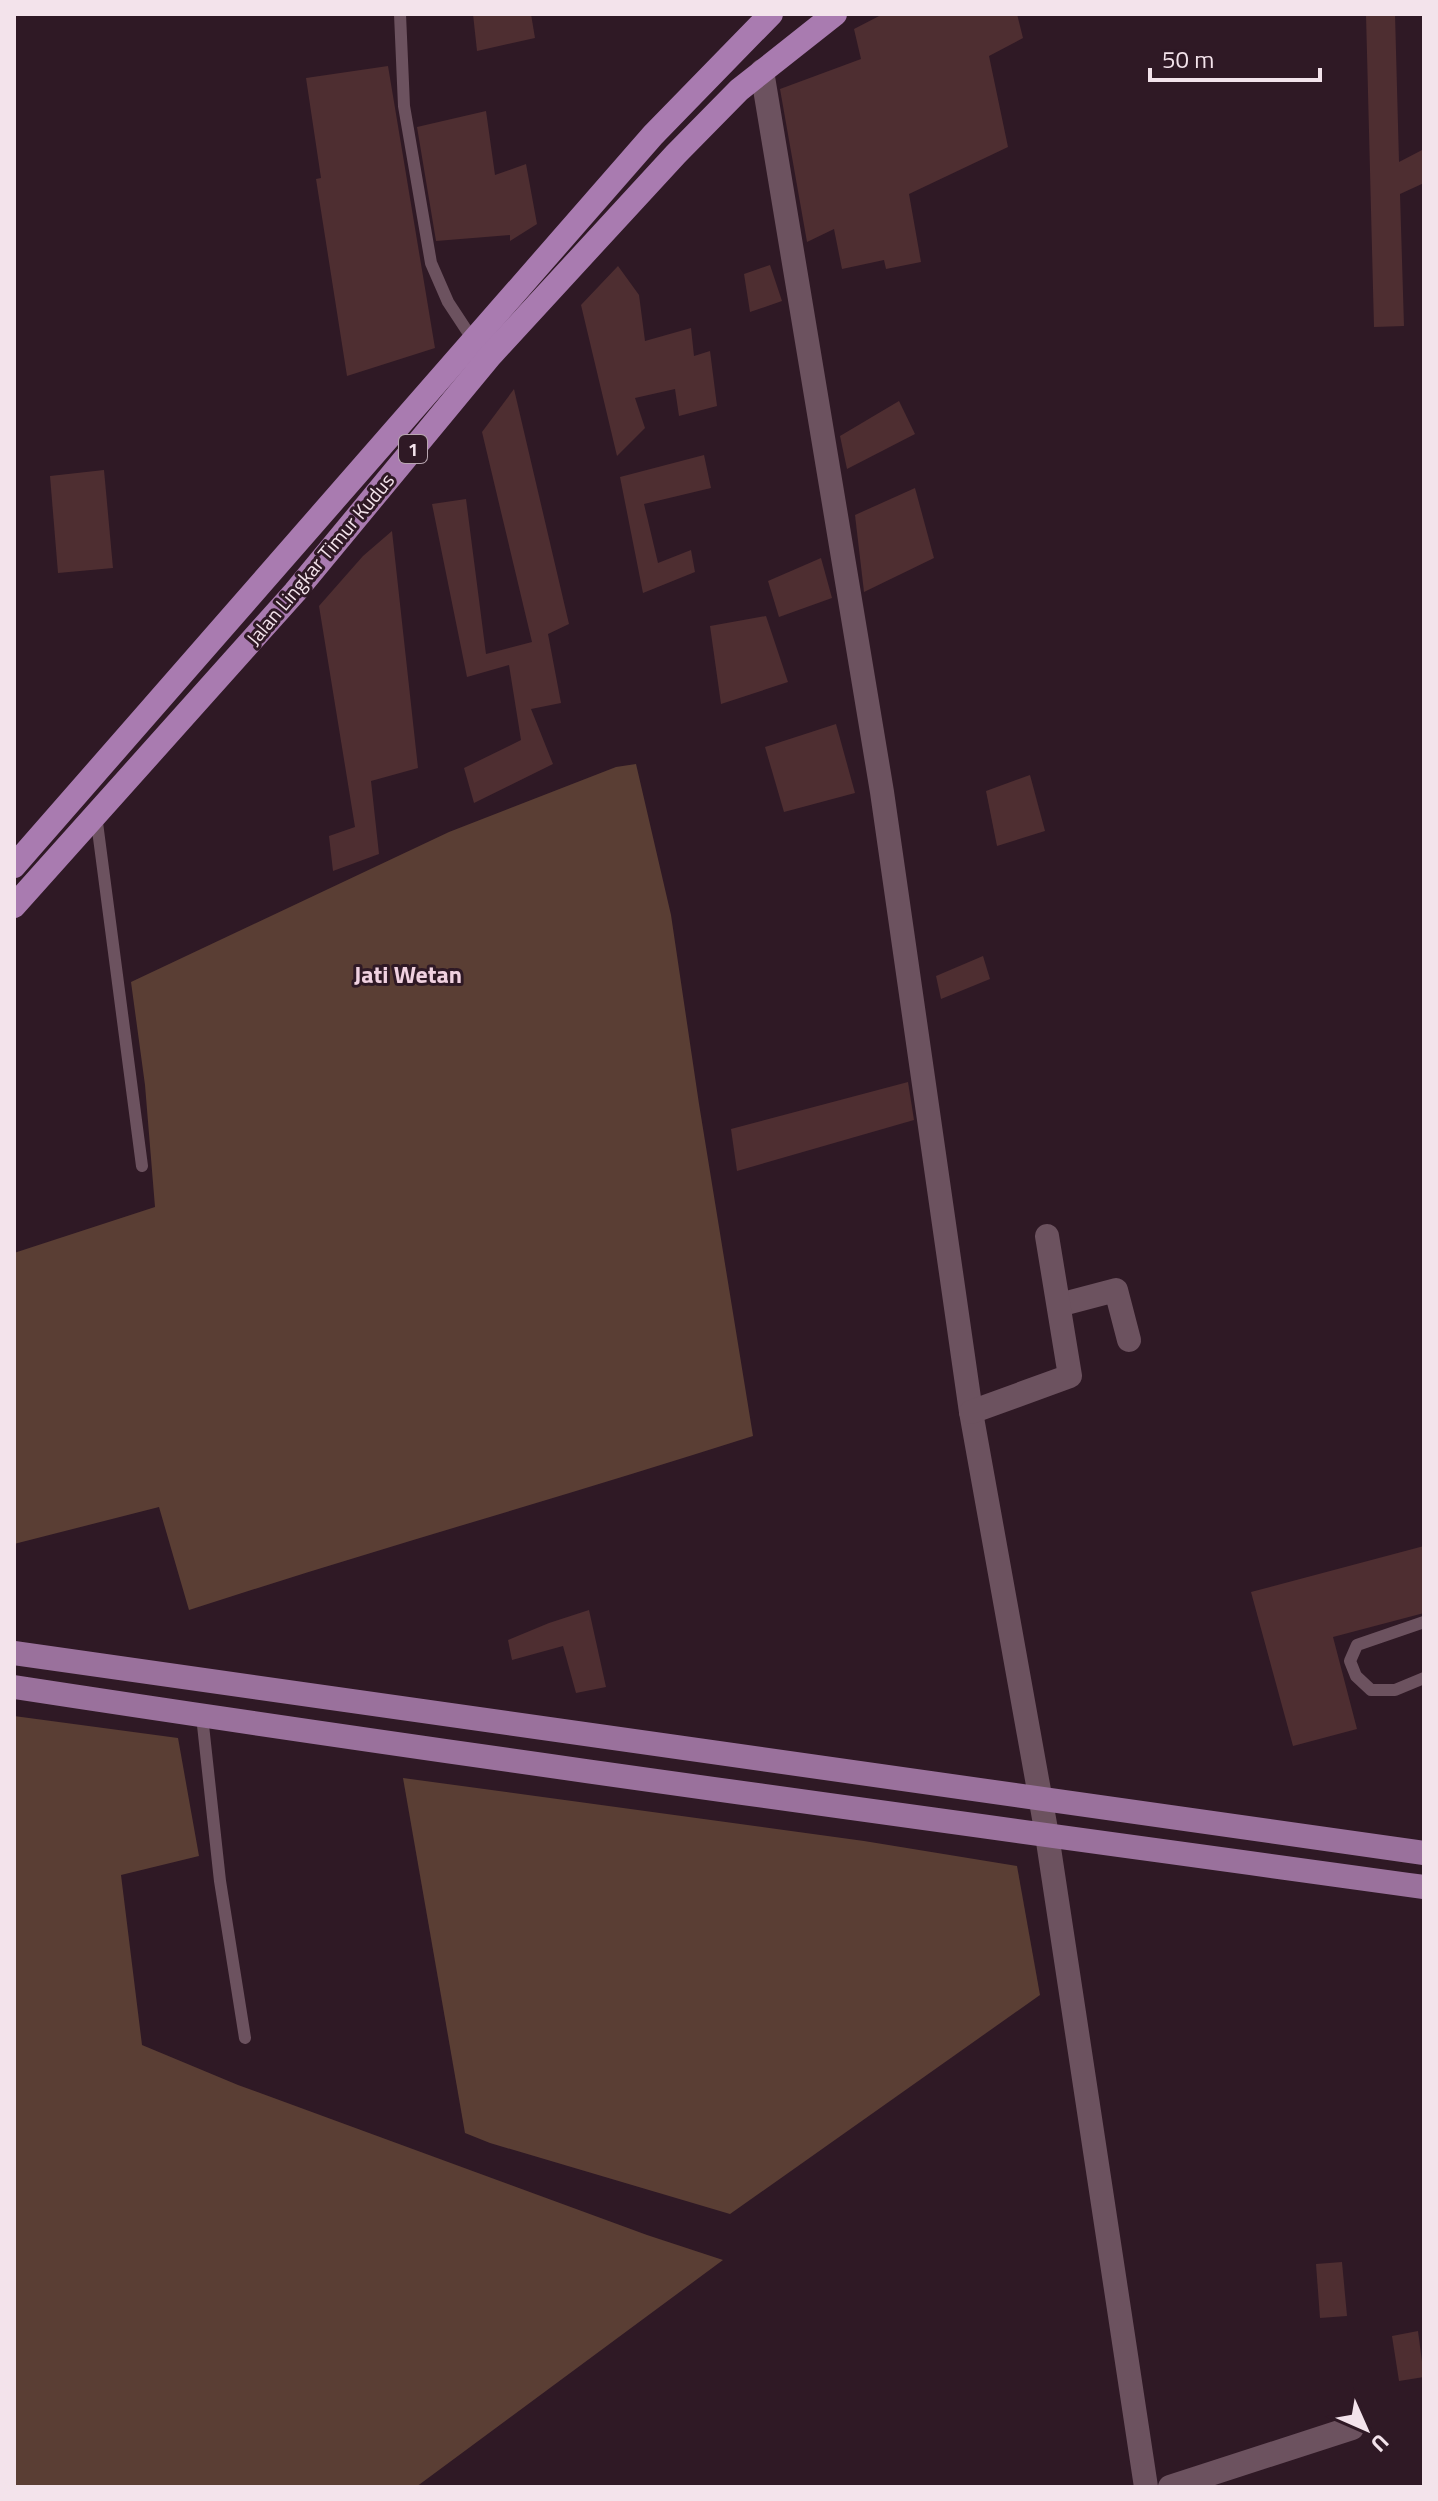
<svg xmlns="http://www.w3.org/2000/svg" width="1438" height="2501" viewBox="0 0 1438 2501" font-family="'Titillium Web',sans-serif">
  <rect width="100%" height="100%" fill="#2f1925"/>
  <g fill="#5a3e34">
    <path d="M636 764 671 915 699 1104 753 1436C566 1496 376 1549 189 1610L159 1507 14 1544V1253L155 1207 145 1085 131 982 449 832 616 767Z"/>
    <path d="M14 1716 178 1738 199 1856 121 1875 142 2045 238 2085 647 2235 723 2260 416 2487H14Z"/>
    <path d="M403 1778 864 1841 1017 1866 1040 1995 730 2214 490 2143 465 2133Z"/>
  </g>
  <g fill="#4e2e31">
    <path d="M473 14H531L535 38 477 51Z"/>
    <path d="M883 14H1017L1023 38 989 56 1008 147 909 194 921 262 886 269 884 260 842 269 834 229 807 242 780 89 861 59 854 29Z"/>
    <path d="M1366 14H1395L1399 162 1424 149V183L1400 194 1404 326 1374 327Z"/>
    <path d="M388 66 435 348 347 376 316 179 321 178 306 78Z"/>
    <path d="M486 111 495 175 526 164 537 224 510 241V235L436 241 417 127Z"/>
    <path d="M770 265 782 301 750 312 744 274Z"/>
    <path d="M618 266 639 295 645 341 691 328 694 356 710 351 717 406 679 416 675 389 635 398 645 428 617 456 581 305Z"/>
    <path d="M514 389 569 624 548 634 561 703 531 709 553 764 474 803 464 768 521 740 509 665 467 677 432 504 466 499 486 654 532 642 482 432Z"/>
    <path d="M899 401 915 434 847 469 840 436Z"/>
    <path d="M704 455 711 488 644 504 658 563 691 550 695 572 643 593 620 477Z"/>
    <path d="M104 470 113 568 58 573 50 476Z"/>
    <path d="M915 488 934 558 864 592 855 515Z"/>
    <path d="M392 531 418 768 371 781 379 854 333 871 329 836 355 827 319 606 363 556Z"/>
    <path d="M821 558 832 598 779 617 768 581Z"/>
    <path d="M766 616 788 682 721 704 710 626Z"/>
    <path d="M836 724 855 793 784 812 765 747Z"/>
    <path d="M1030 775 1045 831 997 846 986 791Z"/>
    <path d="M983 956 990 979 941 999 936 976Z"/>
    <path d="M908 1082 914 1120 737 1171 731 1129Z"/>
    <path d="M1424 1546V1613L1333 1637 1357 1729 1293 1746 1251 1592Z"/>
    <path d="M589 1610 606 1687 576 1693 563 1646 512 1660 508 1640 549 1623Z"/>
    <path d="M1342 2262 1347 2316 1320 2318 1316 2264Z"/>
    <path d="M1418 2331 1424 2377 1399 2381 1392 2336Z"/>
  </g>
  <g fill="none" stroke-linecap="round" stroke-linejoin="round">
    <g stroke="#6c525f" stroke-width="12">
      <path d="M400 14 404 106 431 263 448 302 473 340"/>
      <path d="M96 815 142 1166"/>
      <path d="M1424 1622 1357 1645 1350 1661 1356 1676 1371 1690H1395L1424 1678"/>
      <path d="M202 1716 220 1881 245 2038"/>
    </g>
    <g stroke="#6c525f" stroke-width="24">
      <path d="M762 71 882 792 971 1412 1047 1835 1146 2487"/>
      <path d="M1059 1305 1116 1290 1129 1340"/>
      <path d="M971 1412 1070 1376 1047 1236"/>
      <path d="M1170 2487 1352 2428"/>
    </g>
    <g stroke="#9a719c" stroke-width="24">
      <path d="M14 1653 1424 1853"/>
      <path d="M14 1687C483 1759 954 1822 1424 1887"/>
    </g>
    <g stroke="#a97bb0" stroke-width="24">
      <path d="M14 866 653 135 771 14"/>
      <path d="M14 906 295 592 490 356 676 154 739 90 835 14"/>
    </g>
  </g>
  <g text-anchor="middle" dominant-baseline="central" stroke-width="6" stroke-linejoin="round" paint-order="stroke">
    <rect fill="#2f1925" stroke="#b8a6b0" stroke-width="2" x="399" y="435" width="28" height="28" rx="6"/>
    <g font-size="18" font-weight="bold" fill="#f3e3eb">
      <text x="413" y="449">1</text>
    </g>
    <g font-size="20" fill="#f3e3eb" stroke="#2f1925">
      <text transform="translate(320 559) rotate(-50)">Jalan Lingkar Timur Kudus</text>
    </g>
    <g font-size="24" font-weight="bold" fill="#f0d1e0" stroke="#2f1925">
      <text x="408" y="974">Jati Wetan</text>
    </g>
  </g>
  <rect width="1438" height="2501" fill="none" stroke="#f3e3eb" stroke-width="32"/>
  <g transform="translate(1366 2429) rotate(135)" stroke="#2f1925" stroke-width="6" paint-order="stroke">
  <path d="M0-6L14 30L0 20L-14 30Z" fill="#f3e3eb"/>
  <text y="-12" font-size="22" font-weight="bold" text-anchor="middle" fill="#f3e3eb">U</text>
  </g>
  <path d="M1150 68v12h170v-12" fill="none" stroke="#f3e3eb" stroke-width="4"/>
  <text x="1162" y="68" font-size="24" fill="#f3e3eb" stroke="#2f1925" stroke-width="6" paint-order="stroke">50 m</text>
</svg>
